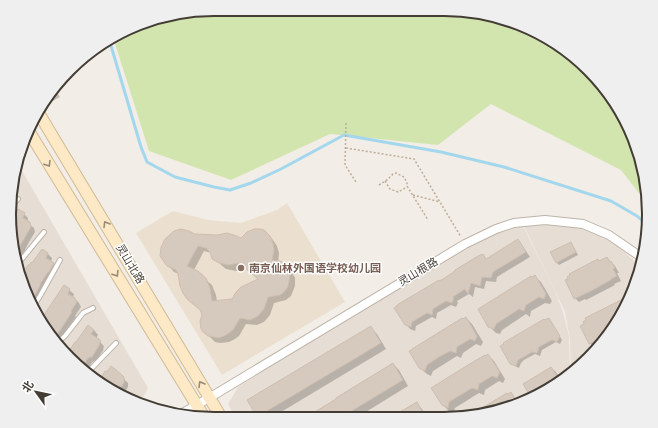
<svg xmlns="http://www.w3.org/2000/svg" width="658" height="428" viewBox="0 0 658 428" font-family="Rubik,'Noto Sans SC',sans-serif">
  <rect width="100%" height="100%" fill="#f2ede6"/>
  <g fill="#e6ded4">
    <path d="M18 164 148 388 144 396 135 401 124 398 79 368 36 316 13 254 9 200Z"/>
    <path d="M569 224 590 231 612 241 640 266 638 280 598 349 571 370 570 339 565 312 524 226Z"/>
    <path d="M523 226 554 289 563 312 569 336 570 370 534 398 457 419 235 417 228 404 238 387 352 315 462 249 488 236Z"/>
  </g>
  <path fill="#ebe0d0" d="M287 203 345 302 222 375 136 233 173 211 208 220 241 223 277 210Z"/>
  <path fill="#d3e5af" d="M214 9 471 11 534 30 579 60 628 124 649 201 648 205 621 170 491 104 438 145 330 134 231 180 149 151 113 37 148 20Z"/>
  <g fill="#0003" fill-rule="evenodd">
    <path d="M54 87 60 97 53 101 48 95Z"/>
    <path d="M24 214 28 218 27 222 34 228 35 232 29 242 22 256 21 257 19 256 16 262 13 254 11 222Z"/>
    <path d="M267 233 273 240 277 246 279 253 278 262 283 264 293 274 295 278V286L291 296 286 300 274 303 270 315 264 322 257 325 246 324 239 336 235 339 229 342 220 343 215 342 204 331 203 315 201 311 193 303 179 274 174 272 168 265 195 235 241 239ZM204 251 212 253 213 258 226 269 236 271 246 268 259 280 233 300 217 301 216 295 212 285 194 270Z"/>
    <path d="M518 240 522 245 530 257 497 277 496 282 486 281 484 289 475 287 473 297 469 294 457 301 458 303 456 307 451 305 437 313 436 319 432 317 416 326 415 331 410 329 406 324 439 282 483 255 487 260Z"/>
    <path d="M571 243 573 246 578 255 559 265 556 262Z"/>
    <path d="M42 250 48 254 52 258 51 262 58 268 33 307 22 277Z"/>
    <path d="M607 258 615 266 619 273H617L621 281 614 284 615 285 586 300 585 299 579 302 575 298 598 260 600 262Z"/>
    <path d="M535 277 541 282 552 301 550 304 545 303 531 311 530 317 526 314 502 330 500 334 496 333 489 326Z"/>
    <path d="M69 290 74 294 73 297 79 303 81 307 75 316 76 317 61 339 57 342 41 321Z"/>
    <path d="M628 297 599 347 596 349 590 343Z"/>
    <path d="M466 318 472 324 483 342 481 346 476 344 463 353 461 358 457 356 433 371 431 376 427 374 420 368 463 320Z"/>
    <path d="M551 322 562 340 560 344 556 342 542 350 540 356 535 354 524 360 521 363 519 368 515 366 511 363Z"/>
    <path d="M371 328 377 334 386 349 271 418H259L258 416Z"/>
    <path d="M94 330 98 335 96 338 103 345 104 347 103 349H104L96 361 95 360 94 362 93 361 87 370 84 369 83 371 79 368 67 353 68 351 70 352Z"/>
    <path d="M488 355 494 361 505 379 503 383 499 381 485 390 484 395 479 393 455 408 454 413 449 411 443 405 485 357Z"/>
    <path d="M393 364 399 370 408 386 356 418H307Z"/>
    <path d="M551 368 556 372 560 379 534 398H533Z"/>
    <path d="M114 370 128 383V387L126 390H125L124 392 123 391 120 396 97 380 100 382 106 373Z"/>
    <path d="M511 393 518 402 474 414 507 394 508 395Z"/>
    <path d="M416 403 422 409 428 418H391Z"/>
  </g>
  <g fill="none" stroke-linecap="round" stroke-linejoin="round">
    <path stroke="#a3d7ed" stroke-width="3" d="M109 39 141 147 147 162 175 177 214 187 230 190 251 183 281 169 344 135 441 152 504 167 611 201 637 216 646 224"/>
  </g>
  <g fill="#d6cabe" stroke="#cebeaf" fill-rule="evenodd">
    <path d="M18 209 25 213 23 218 30 222 31 227 14 256 10 215 13 217Z"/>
    <path d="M181 229 189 231 195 234 217 235 227 233 237 236 241 238 247 232 254 229H260L264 230 270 236 273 243 274 250 272 260 280 261 284 263 288 267 290 275 288 287 283 293 280 295 268 297 264 309 258 316 250 320 240 318 233 330 226 335 219 338 208 336 203 332 201 329 200 321 202 315 201 312 200 310 187 299 183 293 180 286 178 274 176 270 167 266 160 256 161 247 165 239 174 231ZM198 246 206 248 210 252 212 259 219 263 229 265 239 263 258 279 241 287 236 292 232 299 212 301 210 288 206 278 198 271 187 266Z"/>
    <path d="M518 239 526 252 493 272 491 278 482 277 480 286 471 283 468 294 465 289 453 297 454 298 452 303 446 301 433 309 432 315 427 313 412 322 411 327 405 325 394 308 397 306V305L439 280V281L443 279 455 271V270L478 256 483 254 486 259Z"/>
    <path d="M571 242 576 252 556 263 550 252Z"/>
    <path d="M42 249 48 253 46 258 54 263 49 272H48L40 284V286L31 301 21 276 28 265H29L31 262 32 263Z"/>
    <path d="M607 257 610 262 611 261 615 268 613 269 617 276 611 279V280L591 291 574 299 565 280 568 279 567 277 570 275 569 274 598 259 599 261Z"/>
    <path d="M535 275 546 294 544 299 539 297 526 305 524 311 519 309 496 324 494 329 488 327 478 309 531 276 532 277Z"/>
    <path d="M64 285 70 289 68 294 75 298 77 302 71 311 72 312 57 335 56 334 55 336 50 332 40 321Z"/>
    <path d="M629 296 605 336 589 344 580 326 584 324 583 322 586 320 585 318Z"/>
    <path d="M466 317 477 336 475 341 470 339 457 347 456 353 450 351 439 357 427 365 425 371 419 368 409 351 412 350V349L462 318 463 319Z"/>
    <path d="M549 318 560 336 557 342 552 340 539 347 537 353 532 352 522 358 518 360 516 366 510 364 500 346 504 344 503 343 544 319V320Z"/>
    <path d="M88 325 94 330 91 334 99 339 101 342 99 344H100L92 357H90L89 358H88L82 367 78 365 77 366 67 354 75 342H76Z"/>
    <path d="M371 326 381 343 257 417 247 400Z"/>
    <path d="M488 354 500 372 497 378 492 376 479 384 478 390 472 388 449 402 448 408 442 405 431 388 468 365 485 355V356Z"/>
    <path d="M393 363 403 380 340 418H305L336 399V398Z"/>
    <path d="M111 366 115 369 124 377V383L121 387 120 386 119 388 118 387 115 392 99 381 105 371 107 372Z"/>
    <path d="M551 367 559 379 534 398 532 399 523 384Z"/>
    <path d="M511 392 515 399 511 401 512 404 478 413 477 411 507 393 508 394Z"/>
    <path d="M417 402 426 418H389L405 409Z"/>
  </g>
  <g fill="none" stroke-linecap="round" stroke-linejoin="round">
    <g stroke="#bdb3a8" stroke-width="6">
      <g id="service">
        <path d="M10 208 18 199"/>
        <path d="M17 265 44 232"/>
        <path d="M33 307 40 296 60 260"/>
        <path d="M58 342 65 336 83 313 93 308"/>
        <path d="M86 373 91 369 116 343"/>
      </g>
    </g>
    <g stroke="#bdb3a8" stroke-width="10">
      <path id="minor" d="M179 415 209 398 465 244 496 229 514 223 545 220 583 224 609 235 641 257"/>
    </g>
    <g stroke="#d1bb97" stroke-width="13">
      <g id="secondary">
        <path d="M38 112 221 417"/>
        <path d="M28 130 204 417"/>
      </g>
    </g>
    <g stroke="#beae9a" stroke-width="1.5" stroke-dasharray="2 2" stroke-linecap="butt">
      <path d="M346 123 345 165 356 182"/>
      <path d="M346 148 414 159 461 237"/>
      <path d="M385 181 390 189 398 192 407 187"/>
      <path d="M379 185 387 180 393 174 396 173 404 177 407 183V186L428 220"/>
      <path d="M413 195 440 202"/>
    </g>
    <use href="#service" stroke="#fff" stroke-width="4"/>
    <use href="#minor" stroke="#fff" stroke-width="8"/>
    <use href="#secondary" stroke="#fde9c5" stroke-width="11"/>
  </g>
  <defs><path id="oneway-chevron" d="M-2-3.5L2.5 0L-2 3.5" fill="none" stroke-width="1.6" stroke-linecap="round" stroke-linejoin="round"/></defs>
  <g stroke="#978a76">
    <use href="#oneway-chevron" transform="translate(48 164) rotate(58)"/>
    <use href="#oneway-chevron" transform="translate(106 224) rotate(-121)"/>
    <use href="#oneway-chevron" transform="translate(116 274) rotate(58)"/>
    <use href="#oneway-chevron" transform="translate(201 384) rotate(-121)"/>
  </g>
  <circle fill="#8d6e63" stroke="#fff" stroke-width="1.5" cx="241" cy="268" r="4"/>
  <g text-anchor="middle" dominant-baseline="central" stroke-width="3" stroke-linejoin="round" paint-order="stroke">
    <g font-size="11" fill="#443d35" stroke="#fff">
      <text transform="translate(130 264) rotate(59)">灵山北路</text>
      <text transform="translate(418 272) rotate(-31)">灵山根路</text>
    </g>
    <g font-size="11" font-weight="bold" fill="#785e54" stroke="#fff" text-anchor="start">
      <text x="249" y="268">南京仙林外国语学校幼儿园</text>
    </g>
  </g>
  <path d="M0 0H658V428H0ZM214 16H444A198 198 0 0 1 642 214V214A198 198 0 0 1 444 412H214A198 198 0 0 1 16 214V214A198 198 0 0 1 214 16Z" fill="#f0efef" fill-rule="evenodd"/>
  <path fill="none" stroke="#443d35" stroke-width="2" d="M214 16H444A198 198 0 0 1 642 214V214A198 198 0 0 1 444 412H214A198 198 0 0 1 16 214V214A198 198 0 0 1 214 16Z"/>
  <g transform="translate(36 392) rotate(303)" stroke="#ffffff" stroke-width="3" paint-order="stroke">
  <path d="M0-3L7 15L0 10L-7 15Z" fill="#443d35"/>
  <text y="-6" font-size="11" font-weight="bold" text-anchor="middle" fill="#443d35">北</text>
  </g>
</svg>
